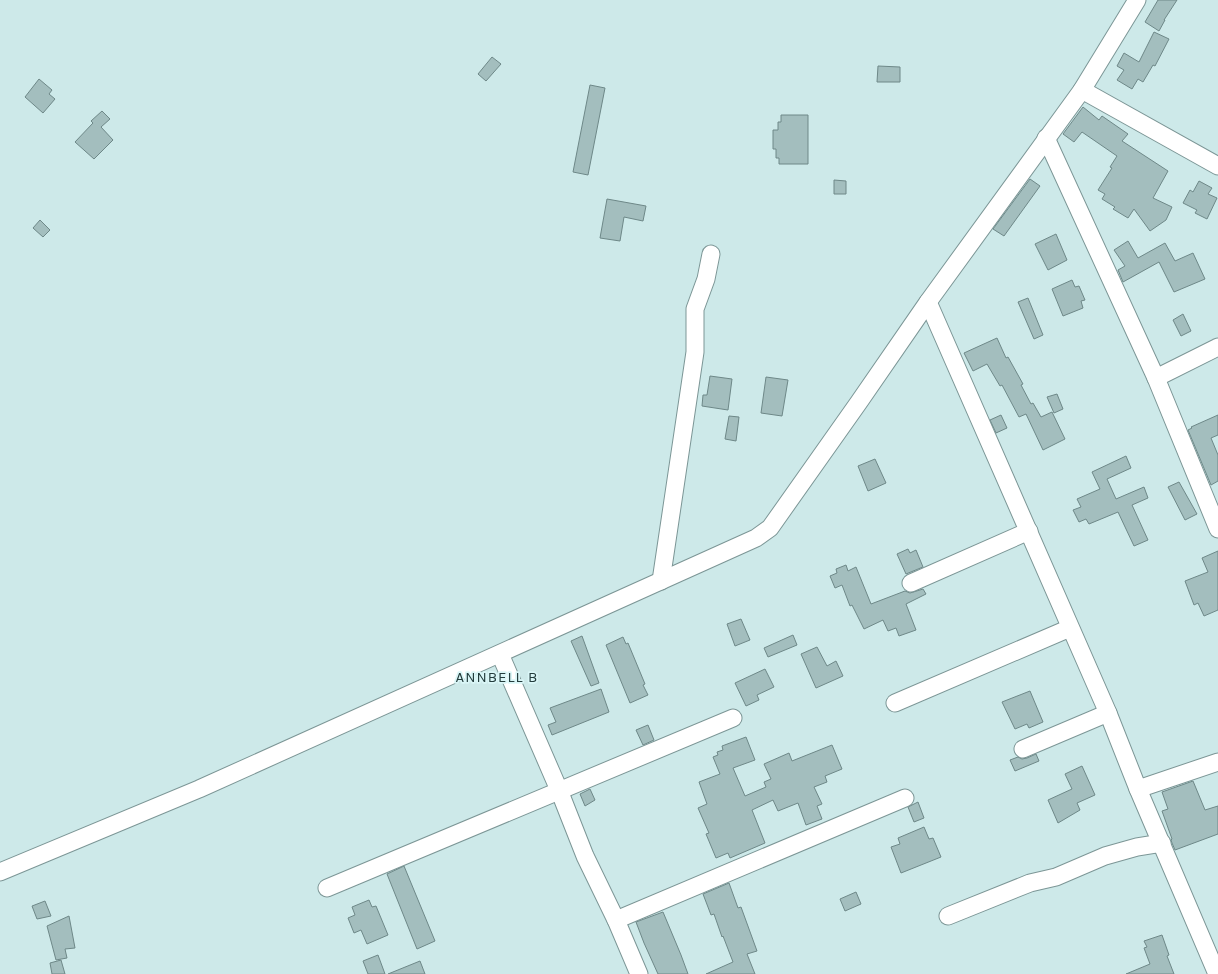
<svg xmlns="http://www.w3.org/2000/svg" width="1218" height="974" viewBox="0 0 1218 974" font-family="Karla,sans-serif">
  <rect width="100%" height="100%" fill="#cde9e9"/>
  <g fill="#a3bebe" stroke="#6e8888">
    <path d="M1158 0H1177L1164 20H1165L1159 31 1145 22Z"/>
    <path d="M1154 32 1169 39 1155 66 1153 65 1143 82 1138 79 1132 89 1117 80 1124 70 1117 66 1124 53 1139 62Z"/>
    <path d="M492 57 501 64 486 81 478 74Z"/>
    <path d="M878 66 900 67V82H877Z"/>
    <path d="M39 79 52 90 49 94 55 99 43 113 25 97Z"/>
    <path d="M590 85 605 88 588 175 573 172Z"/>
    <path d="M1083 107 1099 120 1102 116 1128 134 1122 141 1168 171 1153 198 1172 207 1166 220 1150 231 1134 209 1128 218 1113 209 1115 207 1102 199 1105 194 1098 190 1112 168 1110 167 1117 156 1082 132 1074 142 1063 134Z"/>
    <path d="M102 111 110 119 101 127 113 140 94 159 75 142 93 123 91 121Z"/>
    <path d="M781 115H808V164H779V158H776V149H773V130H778V122H781Z"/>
    <path d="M1030 179 1040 186 1004 236 993 229Z"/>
    <path d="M834 180 846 181V194H834Z"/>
    <path d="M1199 181 1212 188 1208 194 1217 198 1207 219 1195 213 1197 210 1183 203 1190 190 1193 192Z"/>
    <path d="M607 199 646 206 643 221 624 217 620 241 600 238Z"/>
    <path d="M40 220 50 230 43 237 33 228Z"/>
    <path d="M1056 234 1067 260 1048 270 1035 244Z"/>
    <path d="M1128 241 1138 258 1165 243 1175 261 1193 253 1205 279 1174 292 1159 262 1123 282 1118 270 1125 266 1114 250Z"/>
    <path d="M1072 280 1075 287 1079 286 1085 300 1081 301 1083 308 1063 316 1052 289Z"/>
    <path d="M1028 298 1043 335 1034 339 1018 302Z"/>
    <path d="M1183 314 1191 331 1181 336 1173 320Z"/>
    <path d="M997 338 1006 358 1008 357 1023 384 1021 385 1031 404 1033 403 1041 417 1052 412 1065 439 1043 450 1026 414 1019 417 1002 385 1000 386 987 364 973 371 964 353Z"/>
    <path d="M710 376 732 379 728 410 702 406 703 395H707Z"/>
    <path d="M766 377 788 380 782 416 761 413Z"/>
    <path d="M1057 394 1063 409 1054 413 1047 397Z"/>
    <path d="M1001 415 1007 428 996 433 990 420Z"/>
    <path d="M1218 415V435L1211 438 1218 455V481L1211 485 1188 430 1192 428 1191 427Z"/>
    <path d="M729 416 739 417 736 441 725 439Z"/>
    <path d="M1126 456 1131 468 1107 479 1116 499 1144 487 1148 498 1132 505 1148 540 1134 546 1118 512 1089 524 1086 519 1079 522 1073 510 1081 507 1077 499 1100 489 1092 472Z"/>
    <path d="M875 459 886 483 868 491 858 466Z"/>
    <path d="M1179 482 1197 514 1185 520 1168 487Z"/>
    <path d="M908 549 910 553 916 550 923 567 906 574 897 554Z"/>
    <path d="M1218 551V610L1204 616 1198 603 1194 605 1185 581 1208 572 1202 558Z"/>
    <path d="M846 565 848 571 856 567 871 604 905 591 910 593 923 589 926 594 906 604 916 630 899 636 896 628 888 631 883 620 864 629 852 605 850 606 842 585 835 588 830 576 837 573 836 569Z"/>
    <path d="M741 619 750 640 735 646 727 624Z"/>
    <path d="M793 635 797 645 768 657 764 648Z"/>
    <path d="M582 636 599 683 591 686 571 641Z"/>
    <path d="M623 637 626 644 628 643 645 684 643 685 648 695 630 703 606 645Z"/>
    <path d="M817 647 827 666 836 661 843 676 816 688 801 654Z"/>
    <path d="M765 669 774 687 757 695 759 700 746 706 735 683Z"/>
    <path d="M601 689 609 712 552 735 548 725 556 722 550 708Z"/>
    <path d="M1030 691 1043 722 1029 728 1027 724 1015 729 1002 702Z"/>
    <path d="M648 725 654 740 643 745 636 730Z"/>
    <path d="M746 737 755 760 733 768 745 796 766 787 764 782 771 779 764 764 789 753 792 761 832 745 842 769 825 776 827 782 814 787 822 804 817 806 822 819 806 825 798 803 778 811 773 800 752 810 765 843 730 858 728 853 716 858 706 834 709 833 698 808 707 804 699 782 720 774 713 757 718 755 717 752 723 750 722 746Z"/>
    <path d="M1036 754 1039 761 1015 771 1010 760 1018 757 1022 759 1027 758Z"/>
    <path d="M1082 766 1095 795 1077 803 1080 810 1058 823 1048 800 1072 789 1065 774Z"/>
    <path d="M1193 781 1205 810 1218 806V834L1175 850 1172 843 1171 840 1172 839 1162 811 1168 809 1162 792Z"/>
    <path d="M590 789 595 800 585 806 580 794Z"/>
    <path d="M918 802 924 818 914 822 908 807Z"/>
    <path d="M924 827 929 839 933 838 941 857 901 873 891 847 900 844 898 838Z"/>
    <path d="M404 866 435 941 417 949 387 874Z"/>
    <path d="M729 883 738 908 741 907 757 951 747 954 755 974H706L733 962 723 936 722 937 714 914 711 915 703 894Z"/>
    <path d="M856 892 861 904 845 911 840 899Z"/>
    <path d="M369 900 372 907 376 906 388 935 367 944 361 930 354 933 348 918 355 915 352 907Z"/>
    <path d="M45 901 51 916 37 919 32 906Z"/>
    <path d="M663 912 681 955 688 974H658L644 943 636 922Z"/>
    <path d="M69 916 75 948 65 949 67 958 56 960 47 926Z"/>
    <path d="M1162 935 1169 955 1167 956 1174 974H1126L1150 964 1144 948 1147 947 1144 941Z"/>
    <path d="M378 955 385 974H368L363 961Z"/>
    <path d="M61 960 65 974H52L50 963Z"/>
    <path d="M420 961 425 974H388Z"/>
  </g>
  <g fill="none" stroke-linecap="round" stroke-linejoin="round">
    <g stroke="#7c9696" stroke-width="19">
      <g id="minor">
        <path d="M1082 90 1218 166"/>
        <path d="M1046 138 1156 378 1218 529"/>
        <path d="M928 302 1108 713 1138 789 1217 974"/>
        <path d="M1156 378 1218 347"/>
        <path d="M661 581 695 352V309L706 279 711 254"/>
        <path d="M911 583 1029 531"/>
        <path d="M500 654 559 790 585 856 616 920 639 974"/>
        <path d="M895 703 1070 628"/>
        <path d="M1023 749 1108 713"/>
        <path d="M1138 789 1218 762"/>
        <path d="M0 872 199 789 756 538 770 528 859 402 928 302 1082 90 1137 0"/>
        <path d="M327 888 733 718"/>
        <path d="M948 916 1030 883 1056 877 1105 856 1137 847 1162 843"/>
        <path d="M616 920 905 798"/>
      </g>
    </g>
    <use href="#minor" stroke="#fff" stroke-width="17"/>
  </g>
  <g text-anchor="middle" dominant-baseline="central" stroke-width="3.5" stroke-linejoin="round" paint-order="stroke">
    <g font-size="15" letter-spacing="1" fill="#243c3c" stroke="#daf6f7">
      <text x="497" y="677">ANNBELL B</text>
    </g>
  </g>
</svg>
